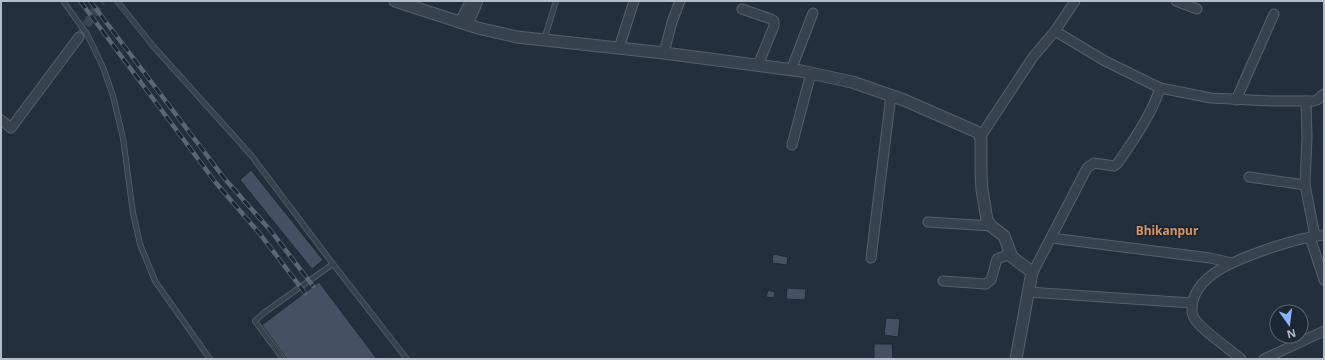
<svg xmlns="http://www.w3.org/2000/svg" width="1325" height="360" viewBox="0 0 1325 360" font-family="'Noto Sans',sans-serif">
  <rect width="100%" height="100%" fill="#242f3e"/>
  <g fill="#455162" stroke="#1f2835">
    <path d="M251 170 323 260 312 269 240 180Z"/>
    <path d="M773 254 788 257 787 265 772 263Z"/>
    <path d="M319 282 377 359H287L262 325Z"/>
    <path d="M787 288 806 289 805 300 786 299Z"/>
    <path d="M768 290 775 292 774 298 766 297Z"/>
    <path d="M886 318 900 319 898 337 884 335Z"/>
    <path d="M874 344H892L893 359H874Z"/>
  </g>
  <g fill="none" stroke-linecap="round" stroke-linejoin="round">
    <path stroke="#3a4453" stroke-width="9" stroke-dasharray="9 4.5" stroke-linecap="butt" d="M79 37 101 1"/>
    <g stroke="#565f6c" stroke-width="6">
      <g id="service">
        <path d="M63 1 87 34 103 67 113 96 123 138 133 213 140 244 155 281 210 359"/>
        <path d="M117 1 153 46 251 155 333 264 407 359"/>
        <path d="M544 40 556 1"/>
        <path d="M283 359 255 321 265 312 333 264"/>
      </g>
    </g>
    <g stroke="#565f6c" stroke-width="11">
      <g id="minor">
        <path d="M1176 1 1197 9"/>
        <path d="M742 9 771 19 774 21V26L758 65"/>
        <path d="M459 23 469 4V1"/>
        <path d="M468 25 478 1"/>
        <path d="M1055 31 1105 61 1160 88 1211 98 1271 101H1313L1317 100 1324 94"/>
        <path d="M619 48 634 1"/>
        <path d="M664 53 672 22 680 1"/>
        <path d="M791 70 813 13"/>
        <path d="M1236 100 1274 14"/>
        <path d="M1306 101 1307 137 1305 185 1315 236"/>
        <path d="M1 120 11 128 79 37"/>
        <path d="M981 136 1033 57 1055 31 1075 1"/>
        <path d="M792 145 811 73"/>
        <path d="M1249 177 1305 185"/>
        <path d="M928 222 991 226"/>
        <path d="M1310 237 1324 280"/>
        <path d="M1051 238 1210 258 1232 263"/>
        <path d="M871 258 891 95"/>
        <path d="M1032 274 1087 168 1094 163 1114 166 1118 163C1134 139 1151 116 1160 88"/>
        <path d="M943 281 986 284 991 280 997 259 1010 254"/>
        <path d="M1028 292 1192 303"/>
        <path d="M1241 359C1230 349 1198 328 1193 316 1191 311 1192 306 1193 301 1195 293 1201 284 1208 278 1229 259 1296 238 1324 235"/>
        <path d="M1264 359 1324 331"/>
      </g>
    </g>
    <g stroke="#565f6c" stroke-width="13">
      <path id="tertiary" d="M395 1 478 28 517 37 664 53 801 71 852 82 904 100 977 132 979 134 981 139V172L982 190 987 220 991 226 1004 236 1012 257 1032 272 1016 359"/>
    </g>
    <use href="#service" stroke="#38414e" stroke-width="4.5"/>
    <use href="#minor" stroke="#38414e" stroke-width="9"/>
    <use href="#tertiary" stroke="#38414e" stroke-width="11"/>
    <g stroke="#5a6575" stroke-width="4.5">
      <g id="rail">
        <path d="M80 1 216 183 260 234 305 293"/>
        <path d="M90 1 224 178 271 231 313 286"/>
      </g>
    </g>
    <use href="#rail" stroke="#1d2633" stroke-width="3" stroke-dasharray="9" stroke-linecap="butt"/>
  </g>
  <g text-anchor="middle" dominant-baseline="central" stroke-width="3.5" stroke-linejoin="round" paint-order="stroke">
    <g font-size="12" font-weight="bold" fill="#d59563" stroke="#1d2633">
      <text x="1167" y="230">Bhikanpur</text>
    </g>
  </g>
  <rect width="1325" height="360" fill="none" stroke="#b4bcc9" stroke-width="4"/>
  <g transform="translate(1289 324) rotate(166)"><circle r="19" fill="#1d2633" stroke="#59626f"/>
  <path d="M0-3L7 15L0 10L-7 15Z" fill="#8ab4f8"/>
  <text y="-6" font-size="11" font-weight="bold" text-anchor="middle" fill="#b4bcc9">N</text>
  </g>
</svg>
